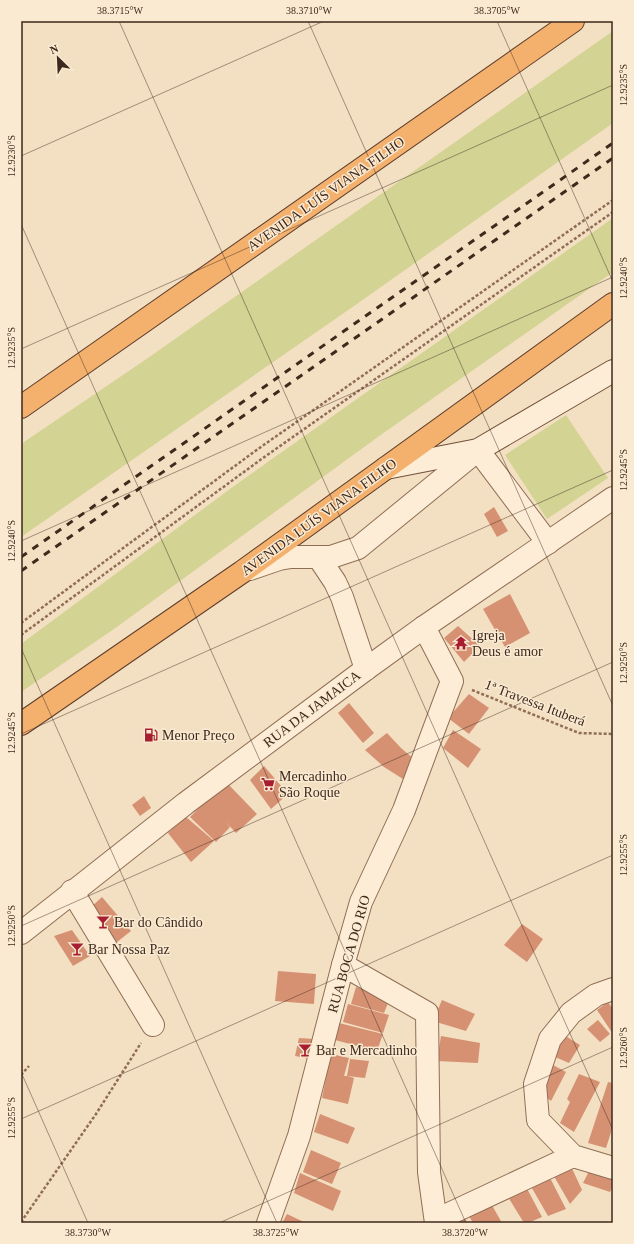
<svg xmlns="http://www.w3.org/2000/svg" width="634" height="1244" viewBox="0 0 634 1244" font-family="'Times New Roman',serif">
  <rect width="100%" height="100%" fill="#f3dfc2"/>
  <g fill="#d3d394">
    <path d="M613 31V123L354 306 21 537V444L148 358Z"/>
    <path d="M613 218V272L382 434 114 629 21 692V644L234 486Z"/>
    <path d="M566 415 608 478 547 519 505 455Z"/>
  </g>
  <g fill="#d69173">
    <path d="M494 507 508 531 497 537 484 514Z"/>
    <path d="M510 594 530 633 505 647 483 609Z"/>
    <path d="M458 626 480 646 464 662 444 638Z"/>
    <path d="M469 694 489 708 469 734 448 718Z"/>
    <path d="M349 703 374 733 363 743 338 713Z"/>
    <path d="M453 730 481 749 468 768 443 748Z"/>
    <path d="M387 733 401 748 415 760 403 779 384 767 365 750Z"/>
    <path d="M264 766 288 794 271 809 250 780Z"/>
    <path d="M229 785 257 814 236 833 225 821 230 827 216 842 190 817 206 801 207 802Z"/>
    <path d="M144 796 151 808 140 816 132 805Z"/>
    <path d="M185 816 214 841 191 862 168 833Z"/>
    <path d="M102 897 131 931 112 946 88 910Z"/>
    <path d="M522 924 543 939 527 962 504 945Z"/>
    <path d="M72 930 90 956 73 966 54 936Z"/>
    <path d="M278 971 316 974 314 1004 275 1001Z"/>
    <path d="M356 987 390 998 384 1013 351 1004Z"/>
    <path d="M442 1000 475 1014 466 1031 433 1021Z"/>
    <path d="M608 1002 613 1009V1034L597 1010Z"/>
    <path d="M348 1004 389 1015 383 1033 343 1022Z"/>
    <path d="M598 1020 610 1034 600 1042 587 1029Z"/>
    <path d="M339 1023 383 1034 377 1051 335 1040Z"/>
    <path d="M559 1032 580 1045 569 1063 548 1054Z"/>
    <path d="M441 1036 480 1043 478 1063 437 1061Z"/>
    <path d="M299 1038 314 1039 311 1059 295 1056Z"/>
    <path d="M331 1054 349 1058 344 1076H347L350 1059 369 1061 365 1078 347 1076 354 1078 348 1104 322 1098Z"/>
    <path d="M553 1065 566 1072 551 1101 539 1092Z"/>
    <path d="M579 1074 600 1082 574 1132 560 1123 570 1102 567 1099Z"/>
    <path d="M608 1082 613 1083V1126L606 1148 588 1143Z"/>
    <path d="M320 1114 355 1128 348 1144 314 1132Z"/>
    <path d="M311 1150 341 1163 332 1184 303 1172Z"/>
    <path d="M569 1162 582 1190 570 1204 551 1171Z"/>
    <path d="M592 1165 613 1172V1186L610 1192 583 1183Z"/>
    <path d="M300 1173 341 1191 333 1211 294 1193Z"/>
    <path d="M548 1174 566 1209 548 1216 529 1183Z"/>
    <path d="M524 1183 542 1217 528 1223H524L505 1192Z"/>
    <path d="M489 1200 502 1223H473L466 1211Z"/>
    <path d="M463 1211 467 1223H440Z"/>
    <path d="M287 1214 306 1223H282Z"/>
  </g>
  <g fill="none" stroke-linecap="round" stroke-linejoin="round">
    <g stroke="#906e56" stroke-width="24">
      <g id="minor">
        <path d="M319 558 335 582 342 597 366 669"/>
        <path d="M250 569 279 559 291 557H331L358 548 478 450 548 543"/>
        <path d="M72 891 153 1025"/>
        <path d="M21 933 186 803 366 669 424 627 613 498"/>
        <path d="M343 965 427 1013 429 1172 436 1223"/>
        <path d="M613 989 596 995 571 1013 550 1039 535 1084 538 1120 573 1156 613 1168"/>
        <path d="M436 1220 573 1156"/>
        <path d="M268 1223 299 1136 343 965 361 902 404 810 452 681 424 627"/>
      </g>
    </g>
    <g stroke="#714f39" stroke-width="24">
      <path id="secondary" d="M386 468 478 450 613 371"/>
    </g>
    <g stroke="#5d3d2b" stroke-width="24">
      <g id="trunk">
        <path d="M21 407 573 21"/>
        <path d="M21 724 242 572 613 304"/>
      </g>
    </g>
    <g stroke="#906e56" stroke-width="2.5" stroke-dasharray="3 2" stroke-linecap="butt">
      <path d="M21 623 258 449 613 200"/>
      <path d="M21 635 263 458 613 212"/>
      <path d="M472 690 579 733 613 734"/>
      <path d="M21 1075 29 1066"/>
      <path d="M21 1222 96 1114 141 1043"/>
    </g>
    <use href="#minor" stroke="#fdedd6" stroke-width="22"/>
    <use href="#secondary" stroke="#fdedd6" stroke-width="22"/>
    <use href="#trunk" stroke="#f4b16e" stroke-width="22"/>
    <g stroke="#3e291c" stroke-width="3" stroke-dasharray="7 7" stroke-linecap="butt">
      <path d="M21 557 613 143"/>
      <path d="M21 571 613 158"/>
    </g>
  </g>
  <path fill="none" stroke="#3e291c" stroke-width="1" stroke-opacity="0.45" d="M119 21 613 1130M308 21 613 706M497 21 613 282M21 156 324 21M21 224 466 1223M21 349 613 85M21 541 613 277M21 648 277 1223M21 734 613 470M21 926 613 662M21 1072 88 1223M21 1119 613 855M219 1223 613 1047"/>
  <defs>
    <g id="temple-bare" transform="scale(1.08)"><path d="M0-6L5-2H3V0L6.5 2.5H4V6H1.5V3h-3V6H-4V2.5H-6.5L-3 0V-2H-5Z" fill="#a61e2f" stroke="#faead2" stroke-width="2.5" paint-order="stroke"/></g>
    <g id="fuel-bare" transform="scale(1.08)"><path d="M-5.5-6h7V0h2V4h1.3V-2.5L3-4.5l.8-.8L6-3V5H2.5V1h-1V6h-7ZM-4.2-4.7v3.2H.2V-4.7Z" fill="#a61e2f" stroke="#faead2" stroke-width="2.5" paint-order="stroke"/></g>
    <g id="supermarket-bare" transform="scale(1.08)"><path d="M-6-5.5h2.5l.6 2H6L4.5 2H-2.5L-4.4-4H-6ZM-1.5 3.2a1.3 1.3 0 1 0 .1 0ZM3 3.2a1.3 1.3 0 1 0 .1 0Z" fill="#a61e2f" stroke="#faead2" stroke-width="2.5" paint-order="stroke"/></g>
    <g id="bar-bare" transform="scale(1.08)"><path d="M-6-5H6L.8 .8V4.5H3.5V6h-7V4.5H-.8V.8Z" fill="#a61e2f" stroke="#faead2" stroke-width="2.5" paint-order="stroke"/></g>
  </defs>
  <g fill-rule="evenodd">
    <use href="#temple-bare" x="461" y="643"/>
    <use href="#fuel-bare" x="151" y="735"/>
    <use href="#supermarket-bare" x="268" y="784"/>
    <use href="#bar-bare" x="103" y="922"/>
    <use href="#bar-bare" x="77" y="949"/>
    <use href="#bar-bare" x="305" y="1050"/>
  </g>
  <g text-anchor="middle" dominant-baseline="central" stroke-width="3" stroke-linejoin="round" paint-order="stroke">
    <g font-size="14" fill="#3e291c" stroke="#faead2">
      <text transform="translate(326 194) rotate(-35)">AVENIDA LUÍS VIANA FILHO</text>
      <text transform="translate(319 517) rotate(-36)">AVENIDA LUÍS VIANA FILHO</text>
      <text transform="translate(535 703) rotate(21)">1ª Travessa Ituberá</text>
      <text transform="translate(312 709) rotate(-37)">RUA DA JAMAICA</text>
      <text transform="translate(349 954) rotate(-74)">RUA BOCA DO RIO</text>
    </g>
    <g font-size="14" fill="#3e291c" stroke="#faead2" text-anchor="start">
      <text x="472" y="635">Igreja<tspan x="472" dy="16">Deus é amor</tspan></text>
      <text x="162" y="735">Menor Preço</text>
      <text x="279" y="776">Mercadinho<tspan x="279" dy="16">São Roque</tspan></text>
      <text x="114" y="922">Bar do Cândido</text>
      <text x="88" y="949">Bar Nossa Paz</text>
      <text x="316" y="1050">Bar e Mercadinho</text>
    </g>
  </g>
  <rect width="634" height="1244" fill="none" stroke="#faead2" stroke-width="44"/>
  <g transform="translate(58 58) rotate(336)" stroke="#faead2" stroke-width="3" paint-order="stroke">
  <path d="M0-3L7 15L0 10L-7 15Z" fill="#3e291c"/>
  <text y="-6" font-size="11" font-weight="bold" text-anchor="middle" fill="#3e291c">N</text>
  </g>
  <rect x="22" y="22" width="590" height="1200" fill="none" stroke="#3e291c" stroke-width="1.5"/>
  <g font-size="10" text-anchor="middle" fill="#3e291c">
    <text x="120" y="14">38.3715°W</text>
    <text x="309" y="14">38.3710°W</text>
    <text x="497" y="14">38.3705°W</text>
    <text transform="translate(623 85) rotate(-90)" y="4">12.9235°S</text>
    <text transform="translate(11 156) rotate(-90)" y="4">12.9230°S</text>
    <text transform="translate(623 278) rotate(-90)" y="4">12.9240°S</text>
    <text transform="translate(11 348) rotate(-90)" y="4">12.9235°S</text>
    <text transform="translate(623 470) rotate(-90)" y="4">12.9245°S</text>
    <text transform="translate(11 541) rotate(-90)" y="4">12.9240°S</text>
    <text transform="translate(623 663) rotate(-90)" y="4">12.9250°S</text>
    <text transform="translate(11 733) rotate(-90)" y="4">12.9245°S</text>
    <text transform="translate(623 855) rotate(-90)" y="4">12.9255°S</text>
    <text transform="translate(11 926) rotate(-90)" y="4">12.9250°S</text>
    <text transform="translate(623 1048) rotate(-90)" y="4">12.9260°S</text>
    <text transform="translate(11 1118) rotate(-90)" y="4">12.9255°S</text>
    <text x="88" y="1236">38.3730°W</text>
    <text x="276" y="1236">38.3725°W</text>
    <text x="465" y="1236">38.3720°W</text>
  </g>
</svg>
